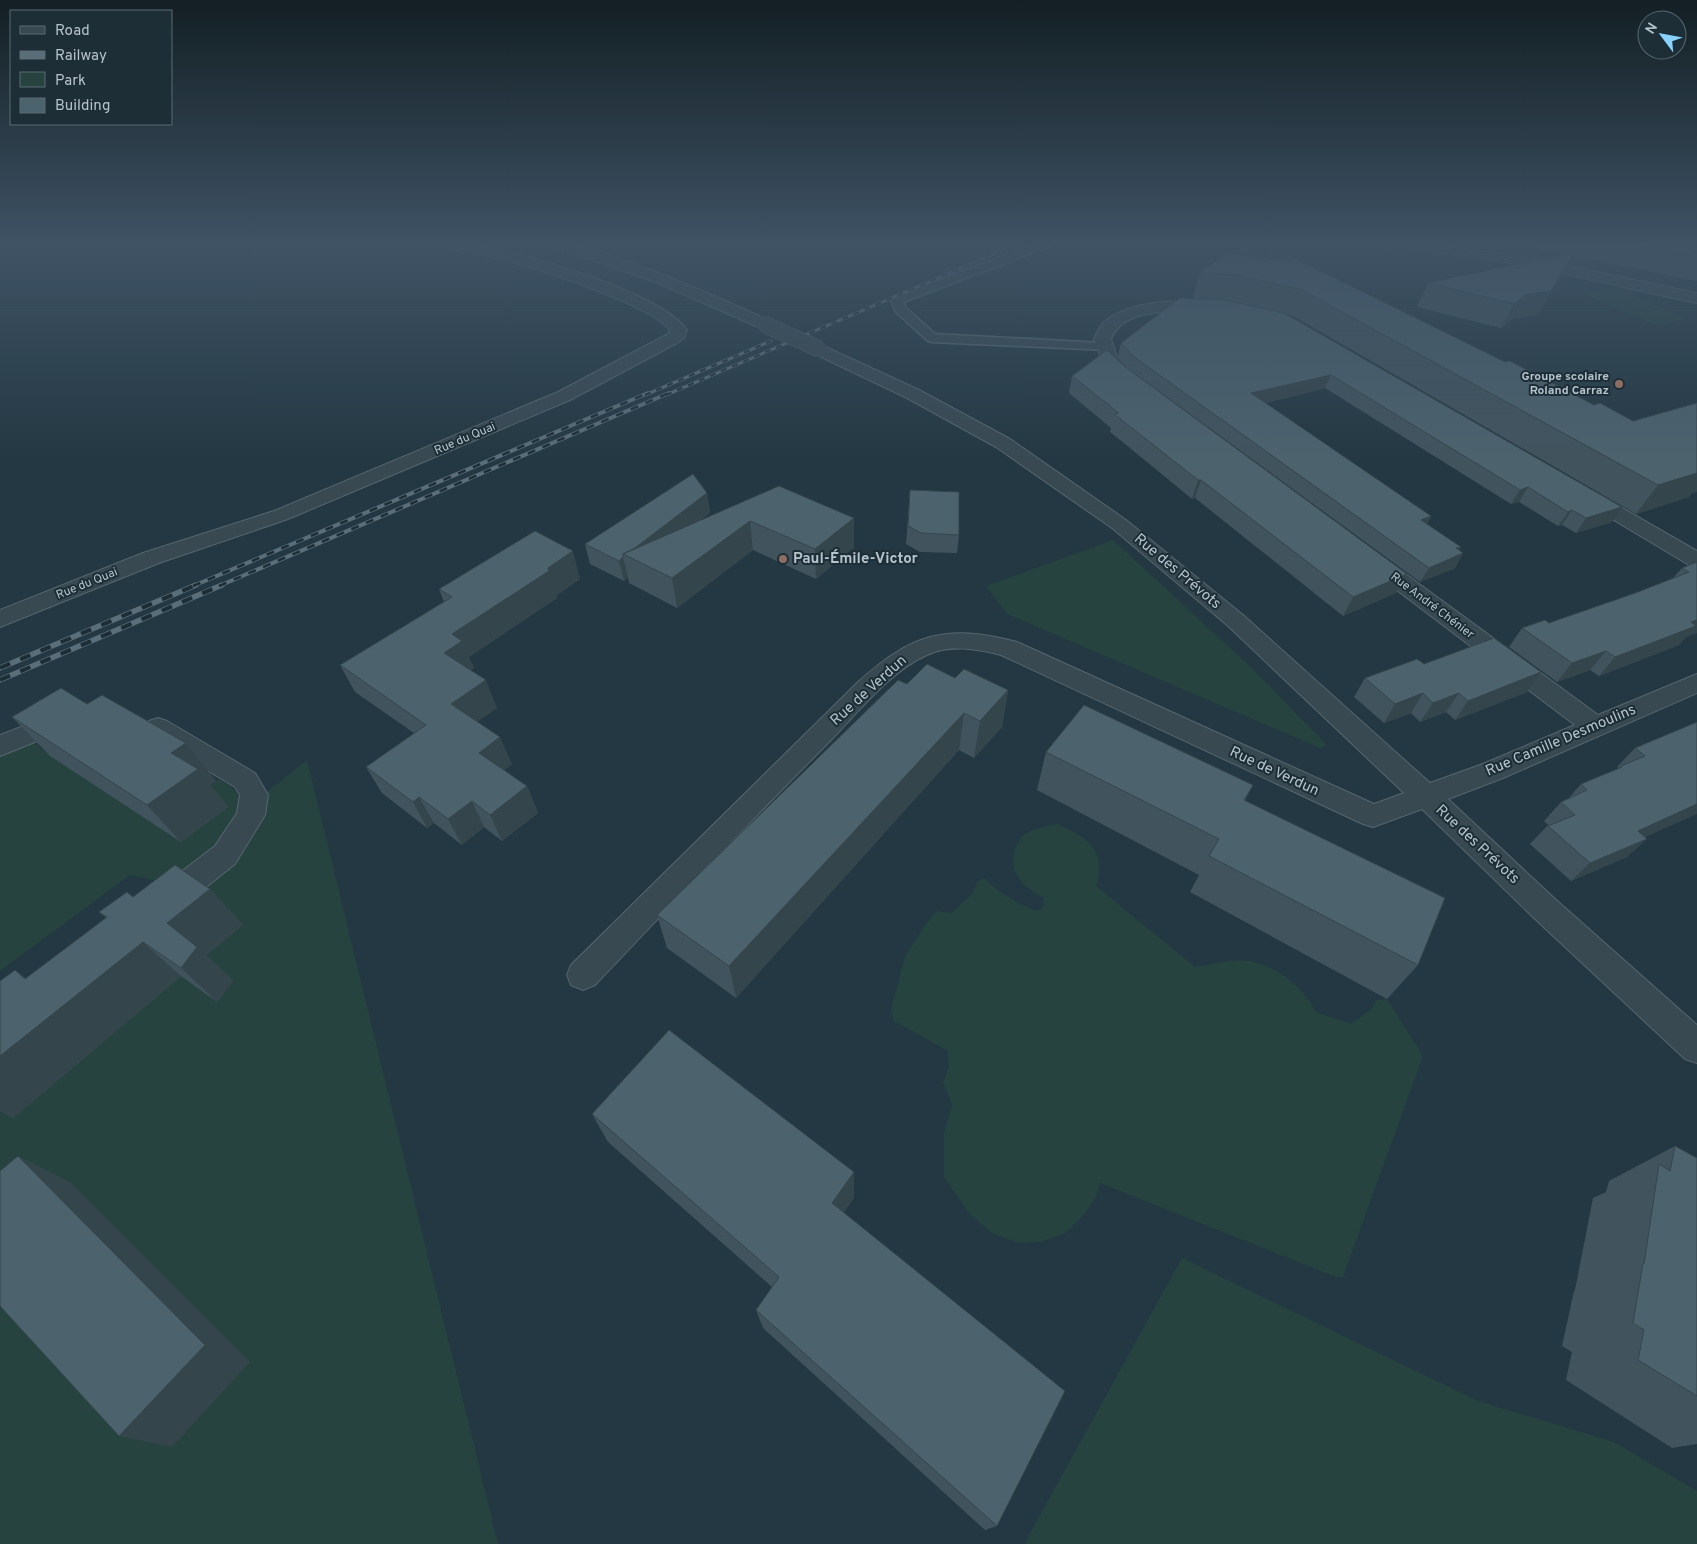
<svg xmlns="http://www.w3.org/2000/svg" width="1697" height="1544" viewBox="0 0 1697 1544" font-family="Overpass,sans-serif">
  <rect width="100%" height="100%" fill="#233842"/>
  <g fill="#26433f">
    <path d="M1612 287 1686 318 1658 326 1584 294Z"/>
    <path d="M1113 540 1252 668 1327 745 1320 748 1007 614 986 586Z"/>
    <path d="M31 740 50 756 181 842 202 791 219 779C226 784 235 788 239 797 249 825 187 868 168 883L130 875 0 971V753Z"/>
    <path d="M307 760 498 1544H0V1044L246 845 254 834 261 819 268 791Z"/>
    <path d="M1057 824C1088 838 1107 849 1096 886L1195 967C1212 965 1232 958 1250 961 1276 965 1305 989 1316 1012L1351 1024 1370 1010 1377 1000 1387 999 1423 1056 1343 1277H1336L1100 1183 1095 1199 1081 1218 1065 1233 1041 1242 1019 1243 992 1233 968 1212 944 1177V1134L952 1105 943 1082 949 1066 948 1051 894 1021 891 1010 905 956 926 924 937 911 951 913 973 893 977 882 984 878C1001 894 1014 902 1036 911L1042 909 1044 898C1023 887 1008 874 1015 849 1017 842 1023 834 1030 831 1038 828 1048 826 1057 824Z"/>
    <path d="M1182 1258 1478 1401 1614 1442 1697 1491V1544H1024Z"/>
  </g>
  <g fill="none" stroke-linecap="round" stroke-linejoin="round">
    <g stroke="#56666f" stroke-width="3">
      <path id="lane" d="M1036 244H1051L1050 246 903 302 906 308 935 334 1102 343 1107 344 1108 347 1107 350 932 342 928 341 896 312 891 300 893 297Z"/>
    </g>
    <g stroke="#56666f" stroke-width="2">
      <g id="street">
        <path d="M434 244C445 244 457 243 469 244 515 249 662 293 687 330L684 338 677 343 570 400 288 519 159 563 0 627V610L143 553 274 511 558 392 670 333C668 311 536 268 513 262 489 256 465 252 441 248Z"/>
        <path d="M553 244C582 244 608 254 635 264 680 281 725 300 770 321L772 324 770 327H758L658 283 555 247Z"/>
        <path d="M1405 244H1435L1524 257 1697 293V303L1524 265 1412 248Z"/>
        <path d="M1207 300 1212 302 1215 305 1212 308C1181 316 1127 302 1111 339L1116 355 1137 378 1134 382C1114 387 1099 355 1094 339 1097 334 1099 326 1104 322 1130 300 1175 301 1207 300Z"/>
        <path d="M819 344 919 390 1010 439 1126 520 1243 615 1430 783 1483 764 1575 725 1365 566 1362 561 1365 556 1373 554 1381 556 1598 715 1697 674V693L1503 778 1448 799 1555 899 1697 1025V1063L1685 1059 1533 917 1422 809 1373 827 1363 824 1001 655C977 649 950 644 927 655 890 671 857 714 828 743 749 822 672 904 595 985L583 990 571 985 567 975 571 965 857 683C911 634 945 623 1017 642L1374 804 1404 793 1227 625 1112 528 996 447 907 398 813 353 811 349 813 345Z"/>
        <path d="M1584 488 1591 490 1697 551V567L1689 565 1577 498 1574 494 1577 490Z"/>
        <path d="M63 711 72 713 76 720 72 727 0 756V735Z"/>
        <path d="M158 718 167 721 255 773 268 795 265 815 235 864 177 910 166 914 155 910 151 901 155 892 215 846 237 813 240 795 235 787 149 735 145 728 149 721Z"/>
      </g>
    </g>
    <use href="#lane" fill="#384952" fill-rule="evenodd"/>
    <use href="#street" fill="#384952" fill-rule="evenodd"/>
    <g stroke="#5a6e79" stroke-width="3">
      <g id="rail-far2">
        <path d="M645 395 771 341"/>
        <path d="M666 395 1017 244"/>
      </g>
    </g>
    <g stroke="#5a6e79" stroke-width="4">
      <g id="rail-far1">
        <path d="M193 586 648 393"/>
        <path d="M219 586 669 393"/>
      </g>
    </g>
    <g stroke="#5a6e79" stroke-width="5.5">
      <g id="rail">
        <path d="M0 668 196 585"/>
        <path d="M0 680 222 585"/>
      </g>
    </g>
    <use href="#rail-far2" stroke="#1d2e37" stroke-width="2" stroke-dasharray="6" stroke-linecap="butt"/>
    <use href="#rail-far1" stroke="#1d2e37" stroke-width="2.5" stroke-dasharray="8" stroke-linecap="butt"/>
    <use href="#rail" stroke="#1d2e37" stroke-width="4" stroke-dasharray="11" stroke-linecap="butt"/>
    <g stroke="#56666f" stroke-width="17" stroke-linecap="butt">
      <path id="street-bridge" d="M764 324 819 349"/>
    </g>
    <use href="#street-bridge" stroke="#384952" stroke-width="16"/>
  </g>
  <g fill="#41545e">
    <path d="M1384 244H1407L1406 247 1390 250Z"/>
    <path d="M1514 244H1697V281L1572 256 1538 315 1514 318 1501 328 1417 307 1428 283 1565 254Z"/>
    <path d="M1227 253 1505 362 1594 405 1633 421 1697 403V492L1692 493 1689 497 1636 514 1293 316 1288 315 1612 522 1576 533 1562 525 1558 526 1519 502 1511 504 1325 388 1265 403 1431 516 1427 524 1461 547 1459 550 1463 553 1455 568 1420 582 1134 373 1118 356 1121 343 1193 298 1200 273Z"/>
    <path d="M1124 366 1407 574 1396 593 1343 616 1195 498 1192 499 1119 439 1110 432 1111 428 1069 393 1072 376Z"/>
    <path d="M910 490 959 535 957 553 920 552 906 544Z"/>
    <path d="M707 493 710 513 700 520 854 518V547L816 579 753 550 677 608 629 583 628 577 624 581 590 564 585 544Z"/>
    <path d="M1697 562V633L1686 637 1679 645 1599 676 1590 670 1557 682 1509 647 1522 628 1549 623 1638 592 1673 578 1682 568Z"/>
    <path d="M580 579 557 595V598L469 657 474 668 471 670 497 708 477 721 512 764 504 770 527 786 538 813 502 841 484 827 462 845 434 823 427 828 382 793 366 767 414 733 355 692 340 665 444 602 439 589Z"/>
    <path d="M1424 664 1541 672 1527 692 1455 720 1446 712 1420 722 1411 713 1384 723 1354 697 1365 678Z"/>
    <path d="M907 684 1008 690 1002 727 974 758 959 750 736 998 667 948 657 915Z"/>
    <path d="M87 704 186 743 216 781 210 785 228 807 181 842 50 756 12 717Z"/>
    <path d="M1697 722 1645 837 1627 857 1571 881 1530 844 1548 825 1544 821 1561 802 1567 800 1581 784 1618 769 1619 768 1617 767 1635 748Z"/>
    <path d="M1046 752 1253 785 1245 801 1418 965 1387 999 1190 892 1199 875 1037 790Z"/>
    <path d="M210 889 243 925 206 955 233 981 217 1002 181 976 13 1118 0 1111V981L26 978 106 918 99 912 133 897Z"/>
    <path d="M592 1114 854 1172V1198L844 1212 997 1526 985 1530 763 1328 756 1310 772 1287 608 1142Z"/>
    <path d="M1675 1146 1697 1158V1444L1672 1448 1566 1380 1572 1352 1562 1346 1574 1291 1575 1290 1593 1198 1606 1192 1609 1181Z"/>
  </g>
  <g fill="#35454c">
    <path d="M1393 244H1407L1406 247 1390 250Z"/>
    <path d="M1574 252 1538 315 1514 318 1501 328 1514 304Z"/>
    <path d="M1331 375 1325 388 1246 407 1251 393Z"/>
    <path d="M1697 473V492L1692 493 1689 497 1636 514 1658 485Z"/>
    <path d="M1198 480H1201L1195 498 1192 499Z"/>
    <path d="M1528 487 1519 502 1511 504 1520 490Z"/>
    <path d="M707 493 710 513 644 564 626 555Z"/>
    <path d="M1622 507 1612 522 1576 533 1586 518Z"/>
    <path d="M1572 510 1562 525 1558 526 1568 512Z"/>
    <path d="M1431 516 1423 531 1421 520Z"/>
    <path d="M854 518V547L816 579 815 549Z"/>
    <path d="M750 521 753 550 677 608 672 578Z"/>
    <path d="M1461 547 1456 556 1463 553 1455 568 1420 582 1429 568 1456 548Z"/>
    <path d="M573 551 580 579 557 595V598L469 657 474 668 456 680 444 653 452 634Z"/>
    <path d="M623 557 628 577 624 581 619 561Z"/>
    <path d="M1407 574 1396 593 1343 616 1353 597Z"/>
    <path d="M1697 620V633L1686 637 1679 645 1599 676 1615 657Z"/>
    <path d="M1606 651 1590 670 1557 682 1572 663Z"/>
    <path d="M1541 672 1527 692 1455 720 1468 701Z"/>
    <path d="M486 680 497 708 464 731 451 704Z"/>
    <path d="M1008 690 1002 727 974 758 980 721Z"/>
    <path d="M1423 693 1411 713 1384 723 1395 704Z"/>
    <path d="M1459 693 1446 712 1420 722 1433 703Z"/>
    <path d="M964 713 959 750 736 998 729 966Z"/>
    <path d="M500 737 512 764 491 780 479 753Z"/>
    <path d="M186 743 216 781 210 785 228 807 181 842 147 805 171 753Z"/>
    <path d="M527 786 538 813 502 841 490 815Z"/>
    <path d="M419 797 434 823 427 828 413 802Z"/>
    <path d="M472 801 484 827 462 845 448 819Z"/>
    <path d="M1697 804V814L1619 849 1638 831Z"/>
    <path d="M1647 839 1627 857 1571 881 1590 863Z"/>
    <path d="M210 889 243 925 206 955 233 981 217 1002 181 968 167 923Z"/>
    <path d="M143 942 181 976 13 1118 0 1111V1056L25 979 15 970 60 1003Z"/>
    <path d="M18 1156 70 1182 250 1362 172 1447 119 1436Z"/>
    <path d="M854 1172V1198L833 1227 832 1203Z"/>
  </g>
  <g fill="#4c626d" stroke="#35454c">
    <path d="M1629 244H1697V257Z"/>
    <path d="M1574 252 1551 291 1527 294 1514 304 1428 283Z"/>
    <path d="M1227 253 1274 259 1290 256 1505 362 1510 361 1594 405 1600 403 1633 421 1697 403V473L1658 485 1302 290 1238 275 1200 273Z"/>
    <path d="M1180 298 1224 300 1284 313 1622 507 1586 518 1572 510 1568 512 1528 487 1520 490 1331 375 1251 393 1431 516 1421 520 1461 547 1456 548 1463 553 1429 568 1137 359 1121 343Z"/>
    <path d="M1107 350 1124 366 1407 574 1353 597 1201 480H1198L1123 421 1114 414 1119 413 1072 376Z"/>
    <path d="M693 474 707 493 635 548 623 554V557L619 561 585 544Z"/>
    <path d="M779 486 854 518 815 549 750 521 672 578 623 554Z"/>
    <path d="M910 490 959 492V535L921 533 908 526Z"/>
    <path d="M535 531 573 551 548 568 549 571 452 634 462 641 444 653 486 680 451 704 500 737 479 753 527 786 490 815 472 801 448 819 419 797 413 802 366 767 426 725 340 665 452 597 439 589Z"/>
    <path d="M1697 562V620L1691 622 1696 626 1615 657 1606 651 1572 663 1522 628 1545 620 1549 623 1638 592 1689 572 1682 568Z"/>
    <path d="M1494 638 1541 672 1468 701 1459 693 1433 703 1423 693 1395 704 1365 678 1417 659 1424 664Z"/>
    <path d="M927 664 955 678 964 669 1008 690 980 721 964 713 729 966 657 915 898 680 907 684Z"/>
    <path d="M61 688 87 704 102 695 186 743 171 753 198 769 147 805 12 717Z"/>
    <path d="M1084 705 1253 785 1244 800 1445 898 1418 965 1209 856 1219 839 1046 752Z"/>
    <path d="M1697 722V804L1638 831 1647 839 1590 863 1548 826 1575 815 1561 802 1587 790 1581 784 1622 767 1621 766 1645 756 1635 748Z"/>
    <path d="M175 865 210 889 167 923 197 947 181 968 143 942 0 1056V981L15 970 25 979 107 917 99 912 127 892 133 897Z"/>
    <path d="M669 1030 854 1172 832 1203 1065 1391 997 1526 756 1310 779 1277 592 1114Z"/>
    <path d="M1675 1146 1697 1158V1396L1638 1360 1644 1330 1633 1323 1643 1263 1644 1264 1659 1164 1670 1171Z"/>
    <path d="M18 1156 205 1345 119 1436 0 1306V1171Z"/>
  </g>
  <linearGradient id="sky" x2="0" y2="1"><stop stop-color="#131f24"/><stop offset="0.53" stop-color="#3f5365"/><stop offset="1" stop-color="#3f5365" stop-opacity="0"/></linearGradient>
  <rect width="1697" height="460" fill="url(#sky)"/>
  <g fill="#8d6e63" stroke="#1d2e37" stroke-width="2">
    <circle cx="1619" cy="384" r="5"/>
    <circle cx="783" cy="559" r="5"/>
  </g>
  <g text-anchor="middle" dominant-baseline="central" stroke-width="4" stroke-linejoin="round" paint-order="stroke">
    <g font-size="12" font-weight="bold" fill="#b5c3cc" stroke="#1d2e37" text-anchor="end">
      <text x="1609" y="377">Groupe scolaire<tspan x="1609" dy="14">Roland Carraz</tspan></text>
    </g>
    <g font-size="12" fill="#b5c3cc" stroke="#1d2e37">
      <text transform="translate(465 439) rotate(-23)">Rue du Quai</text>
      <text transform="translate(87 584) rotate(-22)">Rue du Quai</text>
      <text transform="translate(1432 606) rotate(37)">Rue André Chénier</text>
    </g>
    <g font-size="15" font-weight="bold" fill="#b5c3cc" stroke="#1d2e37" text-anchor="start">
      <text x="793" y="559">Paul-Émile-Victor</text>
    </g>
    <g font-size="15" fill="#b5c3cc" stroke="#1d2e37">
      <text transform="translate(1177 572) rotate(40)">Rue des Prévots</text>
      <text transform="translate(869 691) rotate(-42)">Rue de Verdun</text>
      <text transform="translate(1561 741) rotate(-23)">Rue Camille Desmoulins</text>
      <text transform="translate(1274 772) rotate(25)">Rue de Verdun</text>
      <text transform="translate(1477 845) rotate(43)">Rue des Prévots</text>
    </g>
  </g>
  <rect x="10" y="10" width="162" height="115" fill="#1d2e37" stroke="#5a6a73"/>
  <rect x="20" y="26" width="25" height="8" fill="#384952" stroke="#5a6a73"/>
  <text x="55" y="35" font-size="15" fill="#b5c3cc">Road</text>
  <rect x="20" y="51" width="25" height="8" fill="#5a6e79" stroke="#5a6a73"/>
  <text x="55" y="60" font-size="15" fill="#b5c3cc">Railway</text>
  <rect x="20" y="72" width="25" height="15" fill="#26433f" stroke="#5a6a73"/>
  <text x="55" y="85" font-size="15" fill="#b5c3cc">Park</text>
  <rect x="20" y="98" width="25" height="15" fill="#4c626d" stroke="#5a6a73"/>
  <text x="55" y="110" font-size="15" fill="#b5c3cc">Building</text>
  <g transform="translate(1662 35) rotate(302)"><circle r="24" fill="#1d2e37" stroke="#5a6a73"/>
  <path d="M0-4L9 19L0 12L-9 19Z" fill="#87d2ff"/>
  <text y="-8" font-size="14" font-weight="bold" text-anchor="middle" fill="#b5c3cc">N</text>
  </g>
</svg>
